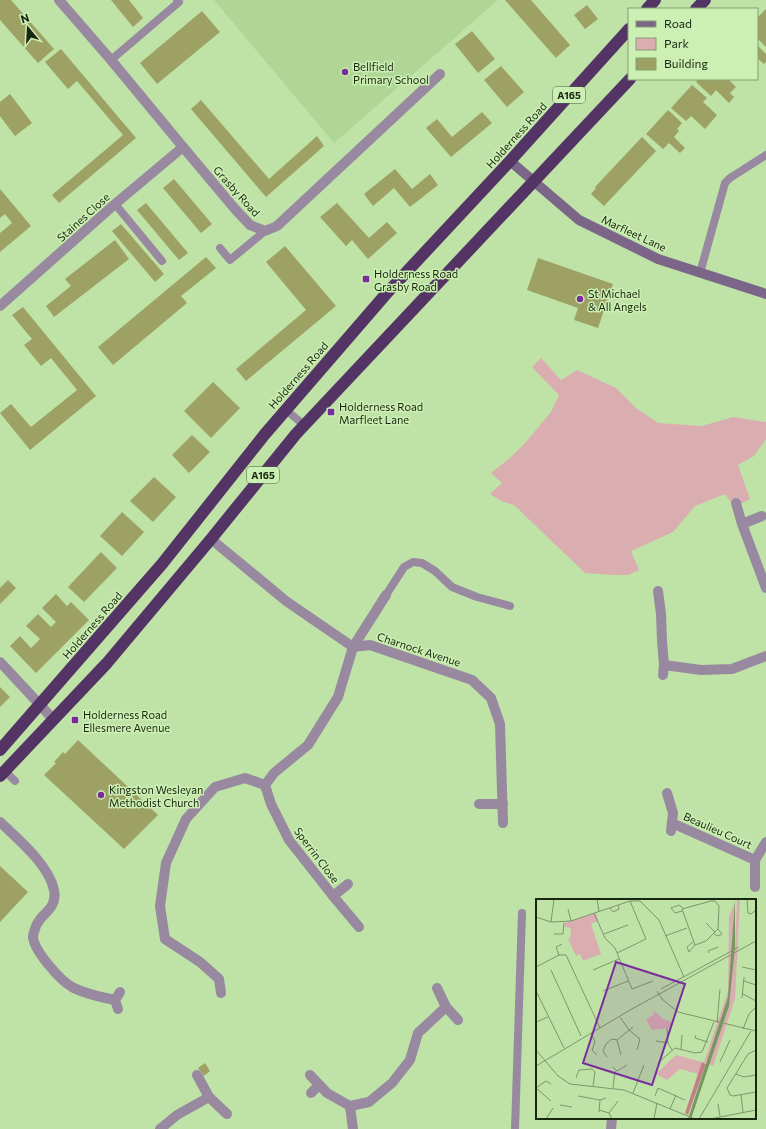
<svg xmlns="http://www.w3.org/2000/svg" width="766" height="1129" viewBox="0 0 766 1129" font-family="Commissioner,sans-serif">
  <rect width="100%" height="100%" fill="#bfe2a7"/>
  <path fill="#b0d695" d="M214 0H498L334 143Z"/>
  <path fill="#daaeb1" d="M541 358 561 380 577 370 616 388 636 408 658 423 702 426 733 417 766 422V439L754 456 738 465 750 499 734 507 725 494 695 506 673 532 631 551 639 570 628 575H615L585 573 514 505 501 501 490 494 502 483 491 473 510 458 526 442 551 412 559 395 532 367Z"/>
  <g fill="#9da264">
    <path d="M0 0H11L54 49 38 63 0 20Z"/>
    <path d="M111 0H129L143 18 133 27Z"/>
    <path d="M505 0H531L570 45 556 58Z"/>
    <path d="M587 5 598 19 585 29 574 15Z"/>
    <path d="M766 9V47L757 38V18Z"/>
    <path d="M202 11 220 32 157 84 140 63Z"/>
    <path d="M472 31 495 59 478 73 455 44Z"/>
    <path d="M757 45 766 54V62L764 64 757 58Z"/>
    <path d="M61 49 136 138 59 203 52 195 123 135 77 81 68 89 45 62Z"/>
    <path d="M501 66 524 92 507 107 484 80Z"/>
    <path d="M698 79H728L736 87 730 93 734 97 729 103 716 90 711 96 696 82Z"/>
    <path d="M692 85 707 98 703 102 717 115 705 129 691 116 686 121 671 108Z"/>
    <path d="M10 94 32 123 15 136 0 116V102Z"/>
    <path d="M201 100 269 179 317 136 324 146 266 197 191 109Z"/>
    <path d="M668 110 682 123 677 129 679 131 674 137 685 148 680 153 669 143 663 149 646 134Z"/>
    <path d="M482 112 492 123 451 157 426 128 437 119 452 137Z"/>
    <path d="M642 137 656 151 604 206 591 194 596 188 595 187Z"/>
    <path d="M395 169 412 189 430 174 438 185 410 207 394 188 373 206 364 194Z"/>
    <path d="M174 179 212 224 201 233 163 188Z"/>
    <path d="M0 189 31 226 0 252V233L12 223 5 214 0 218Z"/>
    <path d="M146 203 188 253 179 260 137 210Z"/>
    <path d="M337 203 369 238 387 222 397 233 368 259 352 240 346 246 320 217Z"/>
    <path d="M121 224 164 274 155 282 112 231Z"/>
    <path d="M115 240 129 259 54 317 46 306 71 286 65 279Z"/>
    <path d="M285 246 336 306 246 381 236 369 306 310 266 262Z"/>
    <path d="M206 257 216 268 181 296 187 303 113 365 98 347Z"/>
    <path d="M538 258 613 284 598 328 574 320 578 308 527 290Z"/>
    <path d="M23 307 96 396 30 450 0 413 11 404 31 427 77 390 51 358 41 366 24 345 32 339 12 315Z"/>
    <path d="M213 382 240 408 211 438 184 411Z"/>
    <path d="M192 435 210 452 189 473 172 455Z"/>
    <path d="M154 477 176 497 153 522 130 501Z"/>
    <path d="M122 512 144 532 122 556 100 536Z"/>
    <path d="M101 552 117 568 84 602 68 587Z"/>
    <path d="M8 580 16 588 0 604V588Z"/>
    <path d="M56 594 67 606 71 602 89 620 36 673 10 646 20 636 31 648 40 639 26 626 38 614 51 627 56 622 42 608Z"/>
    <path d="M0 687 10 697 0 707Z"/>
    <path d="M78 740 158 815 124 849 44 775 56 763 54 762 63 752 65 754Z"/>
    <path d="M0 866 28 892 0 922Z"/>
    <path d="M205 1063 210 1071 204 1076 198 1068Z"/>
  </g>
  <g fill="none" stroke-linecap="round" stroke-linejoin="round">
    <g stroke="#9889a1" stroke-width="8">
      <path d="M111 60 179 2 177 0"/>
      <path d="M115 204 162 261"/>
      <path d="M220 248 230 260 265 231"/>
      <path d="M700 273 725 183 730 178 766 155"/>
      <path d="M286 410 304 425"/>
      <path d="M386 595 404 567 413 562 422 563 435 571 452 587 477 597 510 606"/>
      <path d="M5 771 15 781"/>
      <path d="M515 1129 522 913"/>
    </g>
    <g stroke="#9889a1" stroke-width="10">
      <path d="M59 0 111 60 183 147 235 209 250 225 265 231 277 226 440 74"/>
      <path d="M0 306 115 204 183 147"/>
      <path d="M736 503 742 524 766 588"/>
      <path d="M742 524 762 516"/>
      <path d="M211 539 286 601 353 647 370 645 472 680 491 698 500 724 503 823"/>
      <path d="M658 591 661 614 662 641 664 665 663 675"/>
      <path d="M0 662 54 720"/>
      <path d="M664 665 701 670 732 669 766 656"/>
      <path d="M667 793 673 813 671 831"/>
      <path d="M479 804H503"/>
      <path d="M0 822C18 839 49 865 54 890 57 903 49 910 41 918 39 921 37 923 36 926 35 929 33 934 33 937 34 951 60 980 72 987 85 994 101 997 115 1000"/>
      <path d="M672 823 755 860"/>
      <path d="M755 887V860L766 842"/>
      <path d="M333 896 348 884"/>
      <path d="M359 927 333 896 289 840 271 804 265 785 274 773 308 745 338 697 353 647 386 595"/>
      <path d="M437 988 446 1007 458 1020"/>
      <path d="M221 993 219 979 200 962 165 939 160 906 166 863 186 819 215 787 245 778 265 785"/>
      <path d="M118 1009 115 1000 120 992"/>
      <path d="M197 1075 209 1097 227 1114"/>
      <path d="M310 1075 327 1093 350 1106 369 1102 392 1083 410 1060 418 1033 446 1007"/>
      <path d="M311 1093 319 1085"/>
      <path d="M350 1106 353 1129"/>
      <path d="M160 1129 177 1115 209 1097"/>
      <path d="M611 1129 612 1118"/>
    </g>
    <path stroke="#7b6588" stroke-width="10" d="M510 161 579 220 658 259 766 294"/>
    <g stroke="#533464" stroke-width="12">
      <path d="M647 9 655 0"/>
      <path d="M696 9 705 0"/>
      <path d="M0 750 162 564 265 434 386 294 510 161 629 29"/>
      <path d="M0 776 107 663 211 539 296 434 630 79"/>
    </g>
  </g>
  <g fill="#7a2c9d" stroke="#ccefb3" stroke-width="1.5">
    <circle cx="345" cy="72" r="4"/>
    <rect x="362" y="275" width="8" height="8" rx="2"/>
    <circle cx="580" cy="299" r="4"/>
    <rect x="327" y="408" width="8" height="8" rx="2"/>
    <rect x="71" y="716" width="8" height="8" rx="2"/>
    <circle cx="101" cy="795" r="4"/>
  </g>
  <g text-anchor="middle" dominant-baseline="central" stroke-width="3" stroke-linejoin="round" paint-order="stroke">
    <g fill="#ccefb3" stroke="#4f6241" stroke-width="1">
      <rect x="553" y="87" width="32" height="16" rx="3"/>
      <rect x="247" y="467" width="32" height="16" rx="3"/>
    </g>
    <g font-size="10" font-weight="bold" fill="#192610">
      <text x="569" y="95">A165</text>
      <text x="263" y="475">A165</text>
    </g>
    <g font-size="11" fill="#192610" stroke="#ccefb3" text-anchor="start">
      <text x="353" y="66">Bellfield<tspan x="353" dy="13">Primary School</tspan></text>
      <text x="374" y="273">Holderness Road<tspan x="374" dy="13">Grasby Road</tspan></text>
      <text x="588" y="293">St Michael<tspan x="588" dy="13">&amp; All Angels</tspan></text>
      <text x="339" y="406">Holderness Road<tspan x="339" dy="13">Marfleet Lane</tspan></text>
      <text x="83" y="714">Holderness Road<tspan x="83" dy="13">Ellesmere Avenue</tspan></text>
      <text x="109" y="789">Kingston Wesleyan<tspan x="109" dy="13">Methodist Church</tspan></text>
    </g>
    <g font-size="11" fill="#192610" stroke="#ccefb3">
      <text transform="translate(516 135) rotate(-48)">Holderness Road</text>
      <text transform="translate(237 191) rotate(48)">Grasby Road</text>
      <text transform="translate(83 217) rotate(-42)">Staines Close</text>
      <text transform="translate(634 233) rotate(25)">Marfleet Lane</text>
      <text transform="translate(298 375) rotate(-49)">Holderness Road</text>
      <text transform="translate(92 625) rotate(-49)">Holderness Road</text>
      <text transform="translate(419 649) rotate(18)">Charnock Avenue</text>
      <text transform="translate(718 830) rotate(24)">Beaulieu Court</text>
      <text transform="translate(317 855) rotate(53)">Sperrin Close</text>
    </g>
  </g>
  <g transform="translate(536 899)">
    <rect width="220" height="220" fill="#bfe2a7"/>
    <path d="M201 0H204L199 100 177 167 168 163 192 92 193 17 199 3 196 44 199 48ZM60 14 62 22 55 25 65 55 47 62 44 55 40 57 32 40H34L35 29 29 28 28 24ZM117 111 127 120 136 123 133 129 116 131 110 121 118 115ZM140 156 166 163 162 175 144 170 131 181 120 175Z" fill="#daaeb1"/>
    <path d="M166 163 170 165 152 216 149 214Z" fill="#c27f86"/>
    <path d="M199 0V48L193 107 155 220H152L192 98Z" fill="#779761"/>
    <path fill="none" stroke="#7d976b" stroke-width="1" d="M61 0 63 13M211 0 212 14 215 15 220 11M175 2H179L183 7 182 30 170 42 159 46 146 10ZM74 9 77 13 83 10 82 6M32 10 35 22M146 12 139 14 135 9 143 6 147 9M58 14 69 39 79 49 96 90 117 82M0 18 15 23 35 22 94 2H104L123 21 148 78M15 23 18 0M170 24 179 33M18 35H27L28 24M68 35 92 26M178 35 182 37 186 35 182 30M129 37 151 29M157 43 151 48 153 53 159 46M81 54 110 40 94 2M173 54 172 52 182 48M23 56 20 48 26 45M0 68 23 56H30L64 129M206 68 220 71M15 71 45 137M57 71 83 60M208 82 220 86M125 90 203 48M0 92 28 149M67 92 92 82M121 92 126 100 142 113 220 132M207 95 220 102M206 99 208 78M84 118 93 131 104 140 101 151M0 123 12 118M181 124 184 90M131 129 132 144 136 151M207 130 213 115 220 108M55 134 59 143 56 151 61 156M160 136 159 139 172 143M120 142 132 144M145 150 146 136M0 151 22 177 34 185 88 191 159 220M220 151 212 155 191 189 194 196 197 197 220 193M85 156 81 141 97 128M71 158 67 152 70 145 76 140 81 141M184 163 194 141M122 164 139 149 159 154 166 153 178 123M0 167 94 111 220 42M77 168 81 172 91 166M200 175 208 178 220 176M40 179 43 171 56 170 59 173 57 187M0 189 15 202M0 189 10 182 15 185M77 189 79 172M97 194 108 166M205 196 207 213M42 197 64 201 70 199M119 197 122 189 149 201M182 205 184 217M24 206 36 208M134 210 140 196M63 211 73 214 76 220M63 213 64 201M73 214 82 202M10 220 17 209M118 220 121 204M163 220 215 132M174 220 220 211"/>
    <path fill="#7a2c9d" fill-opacity="0.15" stroke="#7a2c9d" stroke-width="2" d="M80 63 149 85 116 186 47 164Z"/>
    <rect width="220" height="220" fill="none" stroke="#192610" stroke-width="2"/>
  </g>
  <rect x="628" y="8" width="130" height="72" fill="#ccefb3" stroke="#849f72"/>
  <rect x="636" y="21" width="20" height="6" fill="#7b6588" stroke="#849f72"/>
  <text x="664" y="28" font-size="12" fill="#192610">Road</text>
  <rect x="636" y="38" width="20" height="12" fill="#daaeb1" stroke="#849f72"/>
  <text x="664" y="48" font-size="12" fill="#192610">Park</text>
  <rect x="636" y="58" width="20" height="12" fill="#9da264" stroke="#849f72"/>
  <text x="664" y="68" font-size="12" fill="#192610">Building</text>
  <g transform="translate(28 28) rotate(342)" stroke="#ccefb3" stroke-width="3" paint-order="stroke">
  <path d="M0-3L7 15L0 10L-7 15Z" fill="#192610"/>
  <text y="-6" font-size="11" font-weight="bold" text-anchor="middle" fill="#192610">N</text>
  </g>
</svg>
